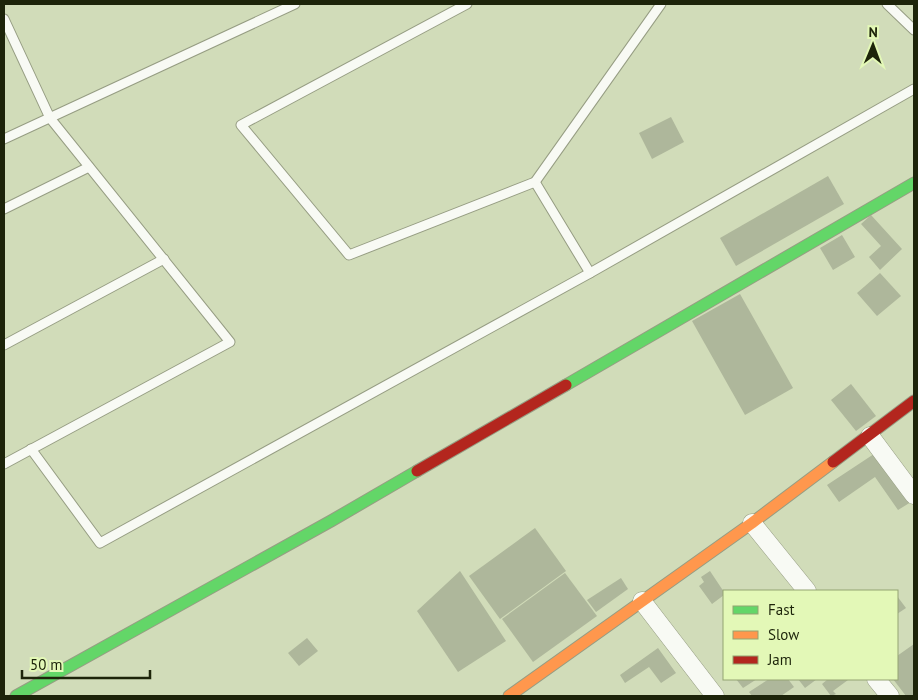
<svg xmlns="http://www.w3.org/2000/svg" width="918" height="700" viewBox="0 0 918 700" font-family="'PT Sans',sans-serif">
  <rect width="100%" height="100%" fill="#d1dcb9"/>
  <g fill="#aeb79b">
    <path d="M671 117 684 142 652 159 639 133Z"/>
    <path d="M828 176 844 204 736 266 720 238Z"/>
    <path d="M871 215 902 249 880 270 869 257 881 246 861 224Z"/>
    <path d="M842 235 855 257 833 270 820 248Z"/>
    <path d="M880 273 901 296 877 316 857 293Z"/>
    <path d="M740 294 793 388 745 415 692 321Z"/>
    <path d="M851 384 876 416 856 431 831 400Z"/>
    <path d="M877 452 911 502 898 510 875 477 839 502 827 485Z"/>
    <path d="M535 528 566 571 500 619 469 576Z"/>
    <path d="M460 571 506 641 458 672 417 611Z"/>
    <path d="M710 571 724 592V595L712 604 699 586 704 582 701 577Z"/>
    <path d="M565 573 597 616 533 662 502 619Z"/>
    <path d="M621 578 628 589 596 612 587 600Z"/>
    <path d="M897 596 906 608 897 614Z"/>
    <path d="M307 638 318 651 299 666 288 653Z"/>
    <path d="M914 644V696H906L893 679H897V656Z"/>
    <path d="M658 648 676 673 661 683 649 667 625 683 620 675Z"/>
    <path d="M736 679H757L743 688Z"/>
    <path d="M769 679H788L794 687 781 696H752L749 692Z"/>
    <path d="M798 679H817L805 688Z"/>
    <path d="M828 679H847L848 680 833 691 836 694 831 696 822 684Z"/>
  </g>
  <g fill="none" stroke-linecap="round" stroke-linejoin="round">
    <g stroke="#969d83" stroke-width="11">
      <g id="lane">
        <path d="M467 4 241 125 349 255 535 182 661 4"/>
        <path d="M887 4 914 30"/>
        <path d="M4 19 50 118 230 342 4 464"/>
        <path d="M4 139 295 4"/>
        <path d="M535 182 590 273"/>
        <path d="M4 209 89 167"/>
        <path d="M4 345 164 259"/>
        <path d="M31 449 100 543 590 273 914 89"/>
      </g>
    </g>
    <g stroke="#969d83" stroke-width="19">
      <g id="street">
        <path d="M870 436 914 495"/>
        <path d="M752 523 807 591"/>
        <path d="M642 601 715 696"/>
        <path d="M876 679 890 696"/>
      </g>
    </g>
    <g stroke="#969d83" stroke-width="13">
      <g id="fast">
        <path d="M566 385 914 183"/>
        <path d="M16 696 331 521 417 471"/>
      </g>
    </g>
    <g stroke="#969d83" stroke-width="13">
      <path id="slow" d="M509 696 752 523 833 462"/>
    </g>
    <g stroke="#969d83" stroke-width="13">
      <g id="jam">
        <path d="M833 462 914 401"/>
        <path d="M417 471 566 385"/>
      </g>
    </g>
    <use href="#lane" stroke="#f8faf4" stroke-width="9"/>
    <use href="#street" stroke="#f8faf4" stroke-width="18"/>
    <use href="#fast" stroke="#63d668" stroke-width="11"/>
    <use href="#slow" stroke="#ff974d" stroke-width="11"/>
    <use href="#jam" stroke="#b3261e" stroke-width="11"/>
  </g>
  <rect width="918" height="700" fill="none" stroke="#1d240a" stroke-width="10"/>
  <rect x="723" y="590" width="175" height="90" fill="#e3f8b7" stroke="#94a372"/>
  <rect x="733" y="606" width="25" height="8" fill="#63d668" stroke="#94a372"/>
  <text x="768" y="615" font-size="15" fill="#1d240a">Fast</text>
  <rect x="733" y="631" width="25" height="8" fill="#ff974d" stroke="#94a372"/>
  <text x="768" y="640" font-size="15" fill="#1d240a">Slow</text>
  <rect x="733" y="656" width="25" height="8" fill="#b3261e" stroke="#94a372"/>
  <text x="768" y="665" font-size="15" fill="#1d240a">Jam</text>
  <g transform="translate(873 45) rotate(1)" stroke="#e3f8b7" stroke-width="4" paint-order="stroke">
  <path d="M0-4L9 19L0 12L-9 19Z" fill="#1d240a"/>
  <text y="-8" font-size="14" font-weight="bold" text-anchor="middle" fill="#1d240a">N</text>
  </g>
  <path d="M22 670v8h128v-8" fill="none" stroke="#1d240a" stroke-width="2.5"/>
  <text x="30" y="670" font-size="15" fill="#1d240a" stroke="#e3f8b7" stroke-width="4" paint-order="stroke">50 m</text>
</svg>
